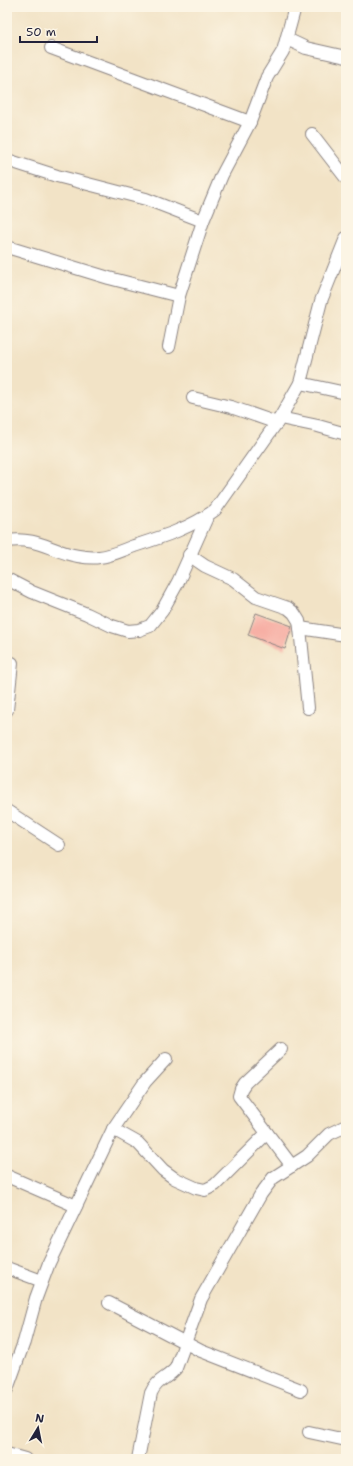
<svg xmlns="http://www.w3.org/2000/svg" width="353" height="1466" viewBox="0 0 353 1466" font-family="'Shantell Sans',sans-serif">
  <rect width="100%" height="100%" fill="#fcf5e5"/>
  <filter id="ink" filterUnits="userSpaceOnUse"><feTurbulence type="fractalNoise" baseFrequency=".025" numOctaves="2"/><feDisplacementMap in="SourceGraphic" scale="8" xChannelSelector="R" yChannelSelector="G"/><feConvolveMatrix kernelMatrix="1 2 1 2 8 2 1 2 1" color-interpolation-filters="sRGB"/></filter>
  <filter id="wash" filterUnits="userSpaceOnUse"><feTurbulence type="fractalNoise" baseFrequency=".012" numOctaves="4" result="noise"/><feDisplacementMap in="SourceGraphic" scale="16" xChannelSelector="R" yChannelSelector="G"/><feGaussianBlur stdDeviation="0.9" result="paint"/><feColorMatrix in="noise" values="0 0 0 0 0 0 0 0 0 0 0 0 0 0 0 0 0 1.4 0 .05"/><feComposite in="paint" operator="in"/></filter>
  <g filter="url(#wash)">
    <rect width="100%" height="100%" fill="#f2e3c6"/>
    <g id="blocks">
      <path fill="#f7afa4" d="M256 613 292 626 285 649 248 635Z"/>
    </g>
  </g>
  <g filter="url(#ink)">
    <use href="#blocks" fill-opacity="0" stroke="#8a8280" stroke-width="1"/>
    <g fill="none" stroke-linecap="round" stroke-linejoin="round">
      <g stroke="#8a8280" stroke-width="14">
        <g id="street">
          <path d="M287 39 306 48 346 57"/>
          <path d="M51 48 250 122"/>
          <path d="M312 134 346 178"/>
          <path d="M7 160 57 176 146 199 203 221"/>
          <path d="M7 247 109 278 179 296"/>
          <path d="M169 347 179 296 203 221 222 175 250 122 267 77 283 51 295 7"/>
          <path d="M300 383 346 393"/>
          <path d="M193 398 231 407 277 423"/>
          <path d="M280 418 318 426 346 434"/>
          <path d="M7 541C38 537 50 551 78 556 84 557 93 558 99 557 111 556 123 550 134 546 162 537 191 528 215 510L280 418 300 383 321 301 346 238"/>
          <path d="M189 555 205 566 233 579 256 597 288 608 294 613 299 621 300 628 308 708"/>
          <path d="M7 579 32 592 87 614 112 626 128 631 139 630 150 626 162 611 178 582 208 515"/>
          <path d="M300 628 346 635"/>
          <path d="M7 710 12 663"/>
          <path d="M7 811 59 845"/>
          <path d="M281 1049 245 1083 241 1089 239 1096 292 1166"/>
          <path d="M113 1129 138 1143 163 1170 174 1178 196 1188 205 1190 215 1185 267 1133"/>
          <path d="M7 1176 76 1206"/>
          <path d="M7 1268 42 1281"/>
          <path d="M109 1303 201 1351 301 1390"/>
          <path d="M7 1389 24 1342 36 1298 49 1263 113 1129 145 1082 166 1059"/>
          <path d="M309 1432 346 1440"/>
          <path d="M7 1454 25 1459"/>
          <path d="M138 1459 151 1393C157 1379 167 1379 176 1368L201 1299 261 1194 273 1178 307 1156 329 1134 346 1126"/>
        </g>
      </g>
      <use href="#street" stroke="#fff" stroke-width="12"/>
    </g>
  </g>
  <rect width="353" height="1466" fill="none" stroke="#fcf5e5" stroke-width="24"/>
  <g transform="translate(38 1428) rotate(10)" stroke="#fcf5e5" stroke-width="3" paint-order="stroke">
  <path d="M0-3L7 15L0 10L-7 15Z" fill="#22223b"/>
  <text y="-6" font-size="11" font-weight="bold" text-anchor="middle" fill="#22223b">N</text>
  </g>
  <path d="M20 36v6h77v-6" fill="none" stroke="#22223b" stroke-width="2"/>
  <text x="26" y="36" font-size="12" fill="#22223b" stroke="#fcf5e5" stroke-width="3" paint-order="stroke">50 m</text>
</svg>
